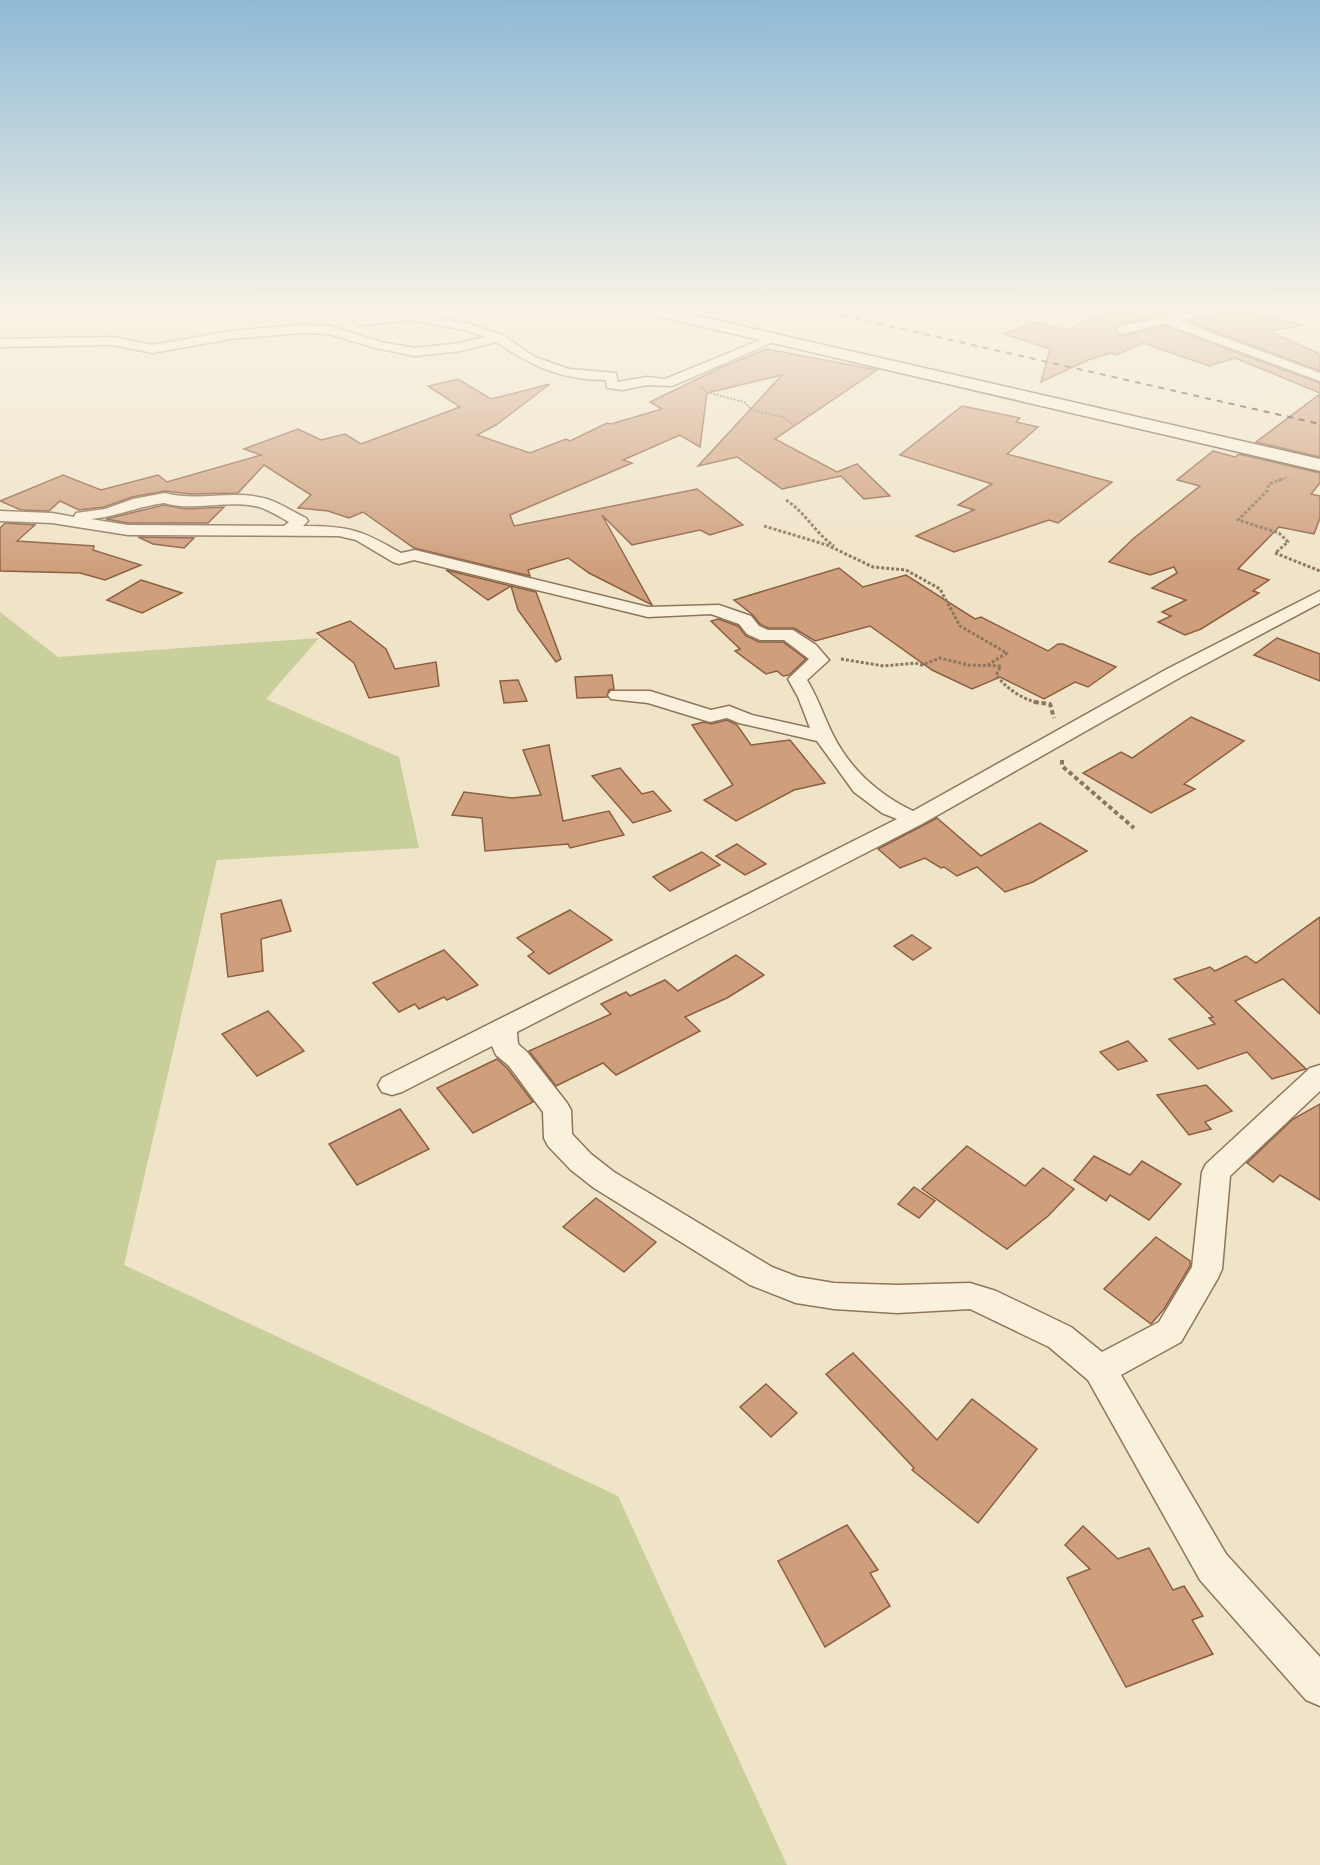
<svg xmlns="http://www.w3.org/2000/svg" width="1320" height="1865" viewBox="0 0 1320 1865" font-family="Georgia,serif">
  <rect width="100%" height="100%" fill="#f0e4c8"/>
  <path fill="#c9cf9b" d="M0 612 58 657 319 638 266 699 399 757 419 848 217 860 124 1265 618 1496 787 1865H0Z"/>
  <g fill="#cf9f7d" stroke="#8d5f41" stroke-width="1.5">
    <path d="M1142 310H1155L1169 314 1122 324 1115 328V332L1123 336 1165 326 1320 383V393L1235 358 1209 366 1143 343 1116 355 1111 353 1088 360 1041 382 1050 349 1004 334 1035 322 1066 330 1110 311 1123 314Z"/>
    <path d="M1239 310 1303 325 1269 331 1320 354V371L1187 321 1218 314 1223 316Z"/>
    <path d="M766 349 877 370 775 439 837 472 857 464 890 496 864 499 841 476 782 489 737 457 698 466 782 375 707 393 700 447 680 435 623 460 632 463 510 515 514 526 697 489 743 525 710 535 700 530 632 545 602 515 652 605 589 573 568 558 528 570 530 576 414 548 363 512 349 518 328 511 298 508 311 495 264 465 238 493 190 494 165 491 132 497 104 507 79 510 60 501 49 511 21 510 0 501 63 475 101 490 158 475 167 482 261 455 244 449 298 429 321 440 345 434 361 444 460 407 428 386 458 379 491 399 550 384 496 425 477 435 530 453 566 439 570 441 607 423 611 424 662 409 650 402 722 367Z"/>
    <path d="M1320 394V457L1256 442Z"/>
    <path d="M962 406 1020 418 1016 422 1038 427 1007 454 1112 482 1058 523 1049 520 954 552 916 536 974 510 958 505 992 484 900 455Z"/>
    <path d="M1213 451 1235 457 1239 454 1320 473V483L1311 494 1320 496V518L1314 534 1279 527 1238 569 1269 580 1253 591 1259 593 1201 629 1185 635 1158 622 1171 616 1162 612 1186 600 1152 588 1177 573 1174 567 1150 575 1109 562 1134 538 1200 486 1177 480Z"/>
    <path d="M164 505 186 509 224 507 208 523H128L106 519Z"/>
    <path d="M5 523 35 525 17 541 94 546 93 550 141 565 105 580 80 573 0 571V528Z"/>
    <path d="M138 537 194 538 184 548 153 544Z"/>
    <path d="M839 568 863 587 906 575 975 619 981 617 1048 651 1058 644H1063L1116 667 1088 687 1075 682 1044 699 1000 677 972 689 932 670 870 626 815 641 794 628H768L760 624 753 615 734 600Z"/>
    <path d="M446 570 511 586 488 600Z"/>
    <path d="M141 580 182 593 142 613 107 600Z"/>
    <path d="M511 586 536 592 561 659 556 662 518 610Z"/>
    <path d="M718 619 738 626 746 636 759 642H783L806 659 789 675 783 676 777 671 766 674 735 651 740 649 711 621Z"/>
    <path d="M350 621 386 649 395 669 436 662 439 686 369 698 354 663 317 633Z"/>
    <path d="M1277 638 1320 654V681L1254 655Z"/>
    <path d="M612 675 614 689 609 690 607 697 577 698 575 677Z"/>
    <path d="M518 680 527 701 504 703 500 681Z"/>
    <path d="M1191 717 1244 741 1184 784 1195 789 1151 813 1083 773 1121 752 1132 758Z"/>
    <path d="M727 720 737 725 751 745 790 740 825 783 794 790 736 821 704 800 733 785 692 725 704 722 711 724Z"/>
    <path d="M549 745 563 821 609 811 624 835 570 848 568 844 485 851 482 818 452 815 464 792 512 798 541 795 523 750Z"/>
    <path d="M620 768 642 794 653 791 671 811 633 823 592 776Z"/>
    <path d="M937 818 981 856 1040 823 1087 851 1033 882 1005 892 977 867 957 876 944 867 941 868 925 858 900 868 878 849Z"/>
    <path d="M737 844 766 864 745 875 716 856Z"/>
    <path d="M702 852 720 865 670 891 653 877Z"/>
    <path d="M281 900 291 931 261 939 263 971 228 977 221 914Z"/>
    <path d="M570 910 612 940 549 974 528 956 534 952 517 938Z"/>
    <path d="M1320 917V1014L1283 979 1235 1001 1306 1069 1272 1079 1247 1052 1198 1069 1169 1039 1215 1024 1209 1018 1213 1017 1174 979 1210 967 1215 971 1246 956 1256 963Z"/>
    <path d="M912 935 931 948 913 960 894 946Z"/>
    <path d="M444 950 478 985 447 1000 444 997 419 1009 415 1004 399 1012 373 983Z"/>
    <path d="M736 955 764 975 727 998 685 1017 700 1031 616 1075 603 1063 556 1086 529 1051 611 1014 601 1004 626 992 630 996 665 980 678 991Z"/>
    <path d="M268 1011 304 1051 257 1076 222 1034Z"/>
    <path d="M1128 1041 1147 1061 1118 1070 1100 1052Z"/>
    <path d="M497 1059 507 1068 533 1102 473 1133 437 1088Z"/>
    <path d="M1206 1085 1232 1111 1205 1122 1211 1129 1189 1135 1157 1095Z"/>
    <path d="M1320 1104V1200L1280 1175 1273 1182 1247 1163 1293 1119Z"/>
    <path d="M400 1109 429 1149 357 1185 329 1144Z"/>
    <path d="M967 1146 1025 1186 1043 1168 1074 1189 1048 1216 1007 1249 922 1189Z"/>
    <path d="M1094 1156 1130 1175 1142 1161 1181 1184 1149 1220 1110 1195 1106 1201 1074 1180Z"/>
    <path d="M914 1187 935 1201 919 1218 898 1204Z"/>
    <path d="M596 1198 656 1242 624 1272 563 1227Z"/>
    <path d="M1156 1237 1190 1261V1266L1164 1309 1151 1324 1104 1289Z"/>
    <path d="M853 1353 937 1440 972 1399 1037 1449 978 1523 912 1470 914 1468 826 1374Z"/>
    <path d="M766 1384 797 1413 771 1437 740 1407Z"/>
    <path d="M847 1525 878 1570 870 1573 890 1606 825 1647 778 1561Z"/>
    <path d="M1083 1526 1118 1559 1149 1548 1173 1590 1184 1586 1203 1616 1192 1620 1213 1654 1126 1687 1067 1578 1090 1569 1065 1545Z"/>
  </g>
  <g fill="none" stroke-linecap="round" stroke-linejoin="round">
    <g stroke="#8d765c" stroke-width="3">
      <g id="street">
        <path d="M1200 310H1220L1218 312 1179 321 1320 373V381L1165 324 1122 334 1116 330 1122 326Z"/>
        <path d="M413 314 467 323 502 335 535 357 569 369 616 373 618 382 647 377 665 379 770 336 774 335 780 339 672 386 647 385 623 390 607 388 606 380C561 380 532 366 496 342L460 351 415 356 375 348 329 334 299 333 230 339 152 353 113 345 0 347V339L113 337 152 345 230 331 299 325 330 326 381 342 415 348 460 343 485 337 464 330 413 320 360 325 354 322 360 319Z"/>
        <path d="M165 493C198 502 234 489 267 499 280 503 293 512 306 518L308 521 303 526C350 526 361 530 401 553L415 550 648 607 719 605 751 616 759 626 768 630H793L816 645 829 660 807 680C818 698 824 717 833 735 850 769 879 795 913 811L1167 669 1320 591V603L1181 677 922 824 517 1032 518 1044 527 1052 567 1103 571 1110 572 1134 591 1154 614 1172 772 1267 798 1277 834 1283 897 1285 970 1283 996 1291 1071 1327 1102 1352 1159 1322 1192 1267 1202 1172 1206 1164 1310 1068 1320 1065V1091L1230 1176 1222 1269 1218 1278 1181 1342 1121 1375 1226 1554 1320 1657V1706L1306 1700 1200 1580 1088 1380 1049 1347 970 1309 897 1313 834 1309 796 1303 750 1285 594 1188 571 1170 548 1146 544 1138 543 1112 509 1066 496 1055 492 1046 402 1092 392 1095 382 1092 378 1085 382 1078 897 819 882 813 854 792 817 741 739 723 727 718 710 722 648 703 611 699 608 695 611 691H650L711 710 729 706 752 715 810 728 798 697 788 679 809 659 784 640H760L747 634 739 624 711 614 648 617 414 560 399 564 393 562 356 540 339 536 128 535 52 523 0 521V511L52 513 74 517 76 513 105 509 133 499ZM164 503C192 512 229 499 259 507 269 510 280 517 289 522L284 526 128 525 91 519C116 517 139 506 164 503Z"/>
      </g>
    </g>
    <g stroke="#6f573f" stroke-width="3">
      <path id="secondary" d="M645 310H672L1320 459V471L653 315Z"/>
    </g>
    <g stroke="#8d765c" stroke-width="2" stroke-dasharray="2 1.5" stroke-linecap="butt">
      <path d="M702 387 706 392 744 402 752 410 783 417 793 425"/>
      <path d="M1278 481 1288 477"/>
    </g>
    <g stroke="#8d765c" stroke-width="3" stroke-dasharray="3 2" stroke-linecap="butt">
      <path d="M1282 479 1269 484 1267 491 1238 520 1279 533 1288 542 1275 553 1320 571"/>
      <path d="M786 500C805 512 815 533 834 546"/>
      <path d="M764 526 827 545 873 567 906 570 940 589 960 626 1007 653 986 666"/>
      <path d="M841 659 884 666 915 663 922 665 940 658 968 665 1001 666 996 675C1007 689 1022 699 1039 703"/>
    </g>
    <g stroke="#8d765c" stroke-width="4" stroke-dasharray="4.5 3" stroke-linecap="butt">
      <path d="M1034 702 1050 704 1054 718"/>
      <path d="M1062 760V766L1134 828"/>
    </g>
    <use href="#street" fill="#faf1dc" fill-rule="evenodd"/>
    <use href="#secondary" fill="#faf1dc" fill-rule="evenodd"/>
    <path stroke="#3d2e20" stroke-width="2" stroke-dasharray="6 6" stroke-linecap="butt" d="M819 310 1320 424"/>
  </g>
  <linearGradient id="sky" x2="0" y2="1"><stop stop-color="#8fbad6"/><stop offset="0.54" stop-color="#f8f3e6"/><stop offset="1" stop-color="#f8f3e6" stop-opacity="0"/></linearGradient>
  <rect width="1320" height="571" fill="url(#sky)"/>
</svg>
